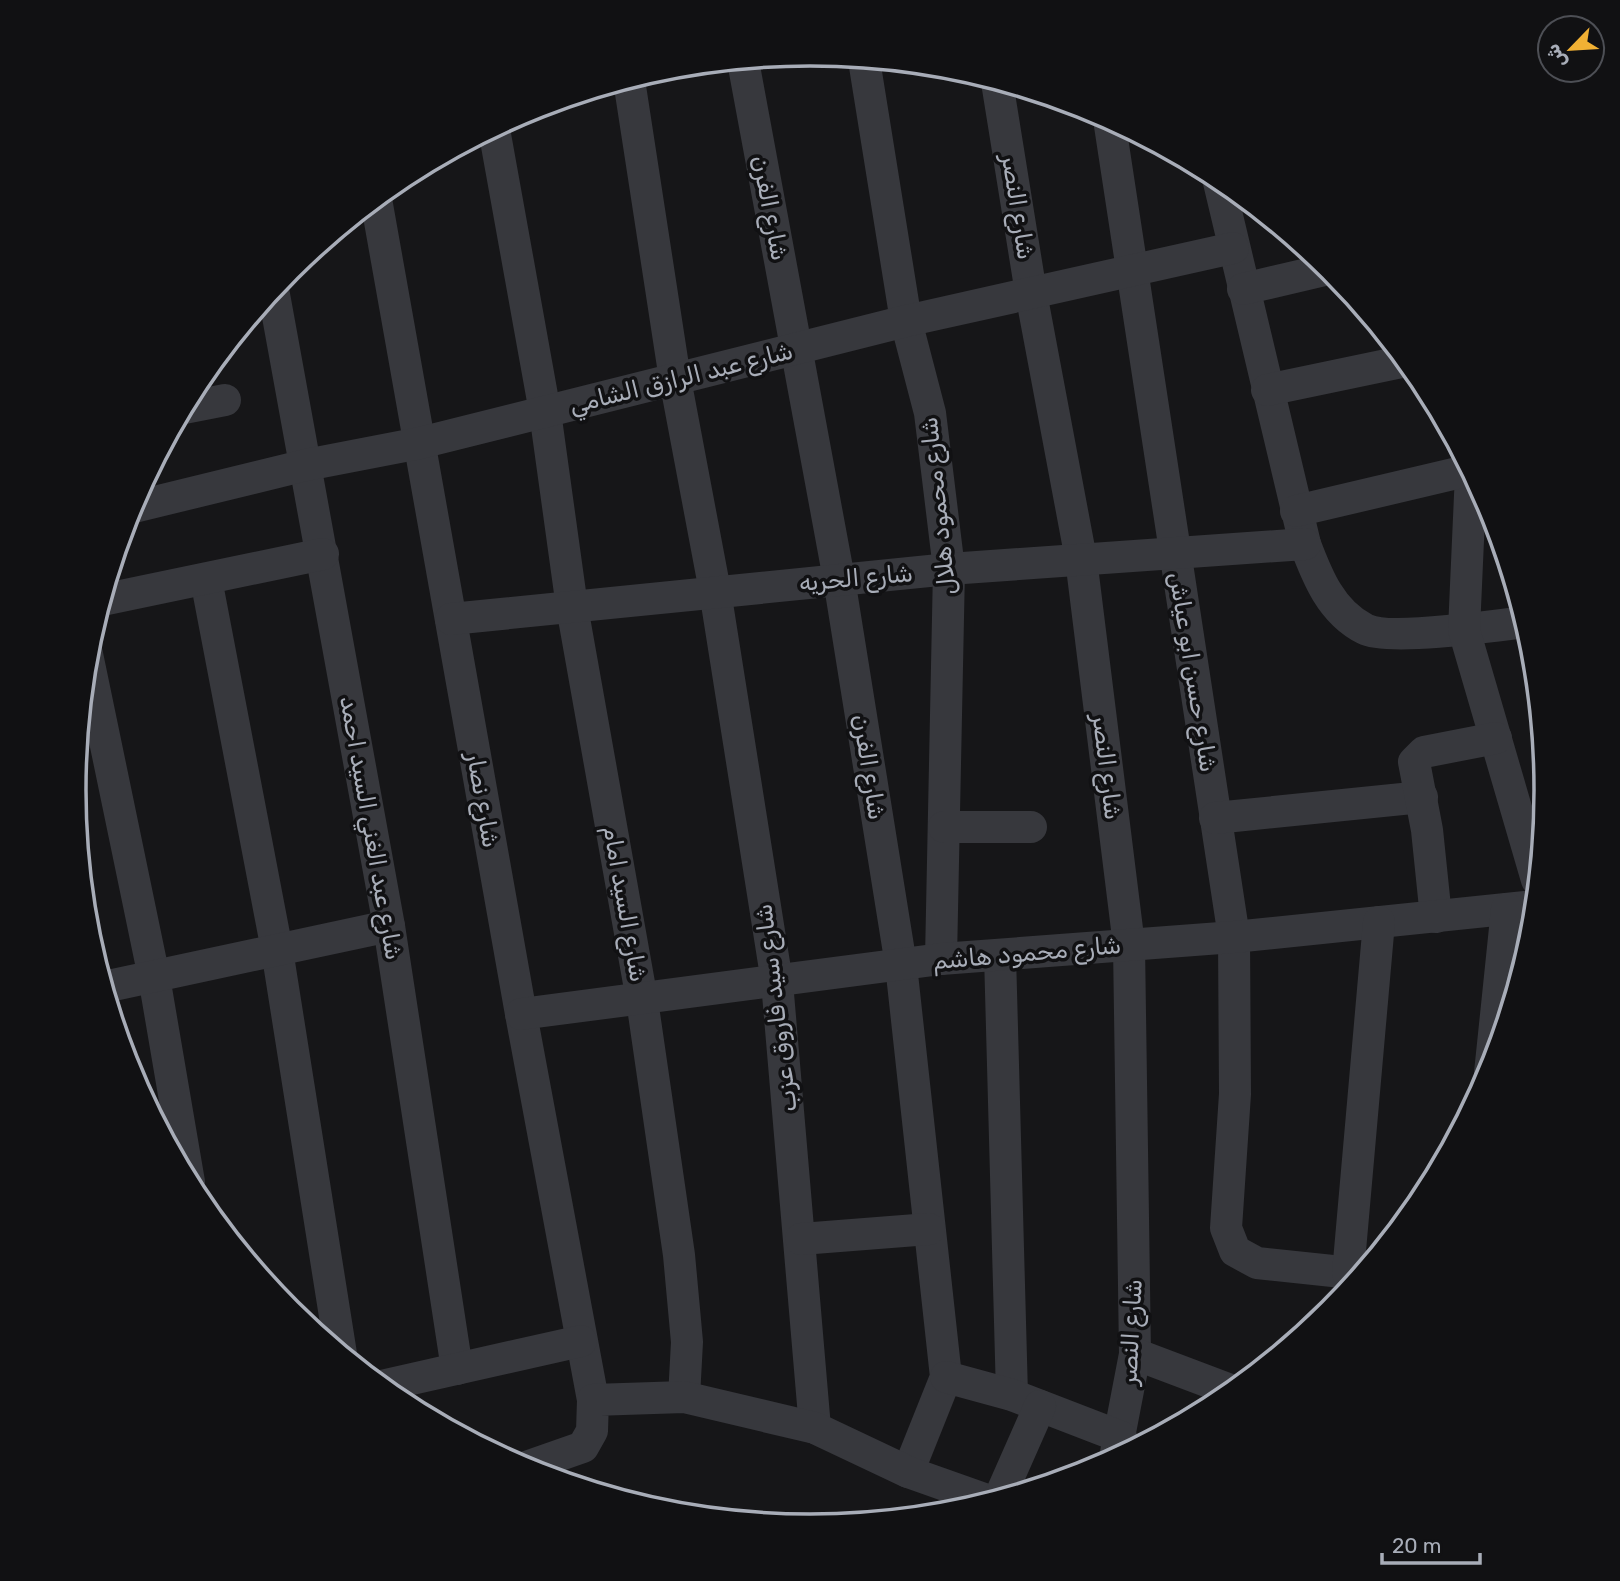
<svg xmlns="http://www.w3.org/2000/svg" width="1620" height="1581" viewBox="0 0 1620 1581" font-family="Rubik,'Noto Naskh Arabic',sans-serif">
  <rect width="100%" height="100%" fill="#161618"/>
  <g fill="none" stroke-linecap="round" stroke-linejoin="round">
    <g stroke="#37383d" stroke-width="32">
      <path d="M864 60 906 321 930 413 949 569 941 959"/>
      <path d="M743 61 839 579 901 965 946 1377 908 1472"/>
      <path d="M629 80 675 379 715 591 777 982 815 1428"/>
      <path d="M997 82 1031 293 1081 559 1129 945 1135 1354 1115 1458"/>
      <path d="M1109 119 1234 937 1235 1094 1226 1228 1235 1251 1257 1263 1361 1274"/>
      <path d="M494 129 545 412 572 607 642 1000 679 1255 687 1342 684 1397"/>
      <path d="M1218 178 1305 544C1317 576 1331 612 1365 629 1387 641 1495 626 1525 622"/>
      <path d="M376 199 521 1014 593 1400"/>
      <path d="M273 289 389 926 457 1369"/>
      <path d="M1243 289 1329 269"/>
      <path d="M1267 390 1406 361"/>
      <path d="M184 408 225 400"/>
      <path d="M1471 473 1464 630 1537 880"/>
      <path d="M130 508 306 465 420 443 906 321 1233 248"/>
      <path d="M1296 511 1470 470"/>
      <path d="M206 579 277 950 341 1354"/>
      <path d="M102 600 323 554"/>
      <path d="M451 619 949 569 1305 544"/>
      <path d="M87 654 154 977 189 1182"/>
      <path d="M1215 818 1422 797"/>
      <path d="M944 827H1031"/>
      <path d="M1436 917 1427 830 1414 762 1424 752 1496 738"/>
      <path d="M1000 955 1012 1395"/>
      <path d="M104 987 389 926"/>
      <path d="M521 1014 941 959 1234 937 1535 906"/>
      <path d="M1490 1073 1507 909"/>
      <path d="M801 1239 929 1229"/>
      <path d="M1348 1273 1379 922"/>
      <path d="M1135 1354 1233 1391"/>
      <path d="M946 1377 1012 1395 1121 1437"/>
      <path d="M381 1386 581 1341"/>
      <path d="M523 1468 583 1447 592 1431 593 1400 684 1397 815 1428 908 1472 990 1501"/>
      <path d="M999 1499 1040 1406"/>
    </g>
  </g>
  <g text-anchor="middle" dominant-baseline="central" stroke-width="7" stroke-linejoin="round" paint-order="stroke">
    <g font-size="24" fill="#a8adb8" stroke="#111113">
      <text transform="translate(1018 207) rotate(81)">شارع النصر</text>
      <text transform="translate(770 208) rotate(79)">شارع الفرن</text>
      <text transform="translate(681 378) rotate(-14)">شارع عبد الرازق الشامي</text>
      <text transform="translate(938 506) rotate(-96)">شارع محمود هلال</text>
      <text transform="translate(856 578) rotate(-5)">شارع الحريه</text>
      <text transform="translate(1193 672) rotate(81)">شارع حسن ابو عياش</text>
      <text transform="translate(869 767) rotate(81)">شارع الفرن</text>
      <text transform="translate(1107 767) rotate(83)">شارع النصر</text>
      <text transform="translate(483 800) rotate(80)">شارع نصار</text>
      <text transform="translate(371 828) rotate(80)">شارع عبد الغني السيد احمد</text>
      <text transform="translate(625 904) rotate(80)">شارع السيد امام</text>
      <text transform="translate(1027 953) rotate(-5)">شارع محمود هاشم</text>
      <text transform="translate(776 1008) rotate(-97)">شارع سيد فاروق عزب</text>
      <text transform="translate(1131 1332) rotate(-87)">شارع النصر</text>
    </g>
  </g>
  <path d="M0 0H1620V1581H0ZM86 790a724 724 0 1 1 1448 0a724 724 0 1 1-1448 0Z" fill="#111113" fill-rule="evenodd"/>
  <path fill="none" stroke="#a8adb8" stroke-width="3.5" d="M86 790a724 724 0 1 1 1448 0a724 724 0 1 1-1448 0Z"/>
  <g transform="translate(1571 49) rotate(245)"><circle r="33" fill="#111113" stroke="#4d4f55" stroke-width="2"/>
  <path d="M0-5L12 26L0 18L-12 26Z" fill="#f2b134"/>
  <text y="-10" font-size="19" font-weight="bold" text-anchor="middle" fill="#a8adb8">ش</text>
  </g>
  <path d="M1382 1553v10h98v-10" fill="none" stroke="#a8adb8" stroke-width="3.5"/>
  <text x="1392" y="1553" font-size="21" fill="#a8adb8" stroke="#111113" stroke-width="5" paint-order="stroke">20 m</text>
</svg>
